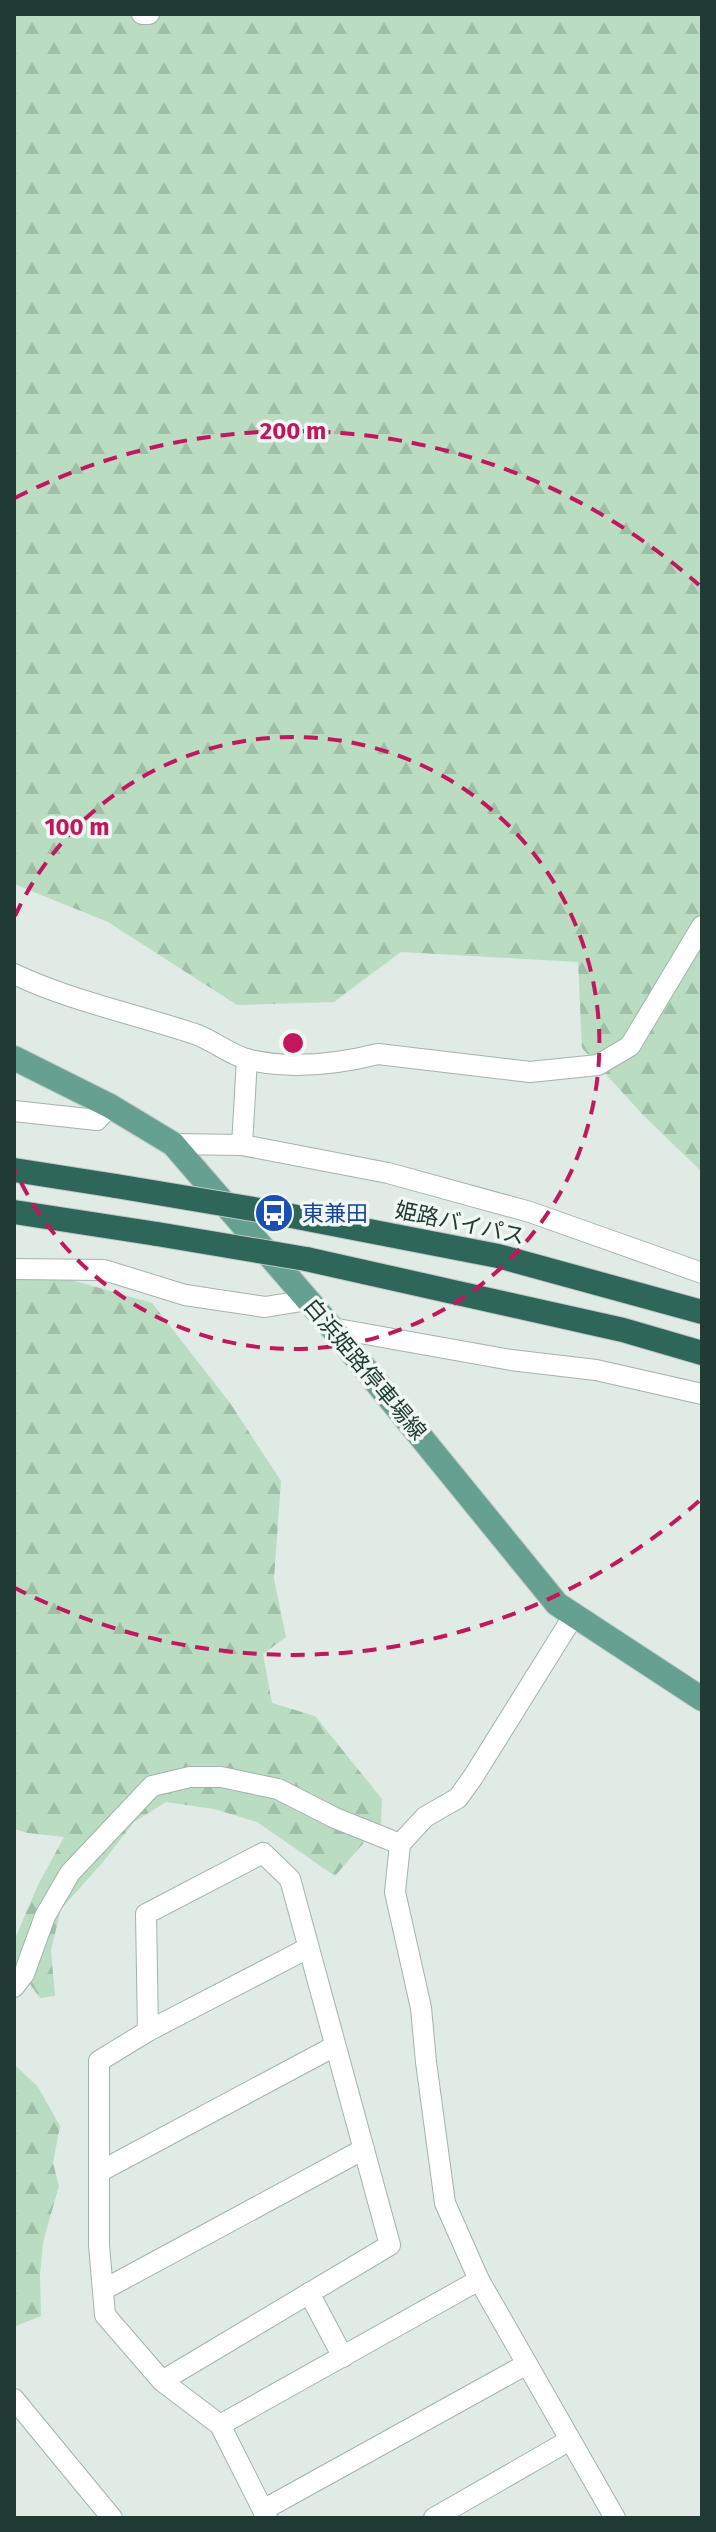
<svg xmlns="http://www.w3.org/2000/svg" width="716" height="2532" viewBox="0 0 716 2532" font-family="'Fira Sans','Noto Sans JP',sans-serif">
  <defs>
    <pattern id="forest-firs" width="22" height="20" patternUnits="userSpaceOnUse" patternTransform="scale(2)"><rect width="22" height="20" fill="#b9dcc2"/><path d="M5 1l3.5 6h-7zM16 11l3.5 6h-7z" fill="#9fbea7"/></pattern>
  </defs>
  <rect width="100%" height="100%" fill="#e0ebe6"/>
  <g fill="url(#forest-firs)">
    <path d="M14 14H702V1172L643 1115 582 1048 578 962 401 952 334 1002 237 1005 108 922 14 884Z"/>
    <path d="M47 1273 152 1303 230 1403 281 1481 274 1579 286 1637 263 1654 272 1703 315 1716 382 1799 381 1823 335 1876 257 1822 214 1809 166 1802 134 1822 103 1862 61 1909 51 1950 55 1996 40 1998 17 1966 14 1941 38 1885 64 1837 28 1833 14 1829V1274Z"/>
    <path d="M14 2064 38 2087 60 2126 53 2163 59 2186 43 2242 40 2274 41 2316 16 2326 14 2325Z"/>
  </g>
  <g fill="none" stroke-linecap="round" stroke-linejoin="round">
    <g stroke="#a3b3ad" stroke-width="22">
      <g id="minor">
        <path d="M142 14H149"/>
        <path d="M14 974C71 1001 135 1014 195 1034 213 1040 231 1056 250 1060 291 1069 338 1064 378 1054L530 1072 598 1065 630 1046 702 926"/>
        <path d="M14 1111 97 1120 110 1106"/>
        <path d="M173 1144 242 1145 388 1173 530 1212 702 1273"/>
        <path d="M242 1145 247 1059"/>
        <path d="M14 1269 104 1270 185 1295 265 1307 308 1300"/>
        <path d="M332 1328 511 1360 596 1370 702 1394"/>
        <path d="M574 1615 473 1777 458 1798 425 1817 400 1844 395 1892 421 2008 426 2062 445 2203 479 2280 615 2518"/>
        <path d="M14 1987 24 1974 45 1916 70 1873 152 1786 190 1777H221L278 1789 335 1818 400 1844"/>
        <path d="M148 2031 308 1948"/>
        <path d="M99 2172 335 2046"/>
        <path d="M103 2290 364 2149"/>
        <path d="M309 2293 343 2357"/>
        <path d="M162 2381 390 2245 290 1879 263 1853 146 1914 148 2031 99 2061V2245L105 2315 162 2381 220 2425 267 2518"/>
        <path d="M14 2399 112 2518"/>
        <path d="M220 2425 479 2280"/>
        <path d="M263 2510 527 2364"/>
        <path d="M434 2518 570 2440"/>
      </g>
    </g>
    <g stroke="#c1c8c6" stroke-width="26">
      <path id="major" d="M14 1058 110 1106 173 1144 332 1328 557 1604 702 1699"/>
    </g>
    <g stroke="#c1c8c6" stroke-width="26">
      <g id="highway">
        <path d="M14 1170 116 1186"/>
        <path d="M14 1212 157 1234"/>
        <path d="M271 1212 498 1256 702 1312"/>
        <path d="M306 1259 623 1330 702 1353"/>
      </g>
    </g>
    <use href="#minor" stroke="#fff" stroke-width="20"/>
    <use href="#major" stroke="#66a090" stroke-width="24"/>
    <use href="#highway" stroke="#2e665a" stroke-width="24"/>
    <g stroke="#c1c8c6" stroke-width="26" stroke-linecap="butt">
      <g id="highway-bridge">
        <path d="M116 1186 271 1212"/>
        <path d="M157 1234 306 1259"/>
      </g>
    </g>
    <use href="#highway-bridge" stroke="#2e665a" stroke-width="24"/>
  </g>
  <g fill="none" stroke="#c2185b" stroke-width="4" stroke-dasharray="14 10">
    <path d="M15 916A306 306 0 1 1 15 1170"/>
    <path d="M699 1501A612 612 0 0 1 15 1588M15 498A612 612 0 0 1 699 585"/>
  </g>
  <defs>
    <g id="bus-disc" transform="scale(2)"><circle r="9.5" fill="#1a4fb4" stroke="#f1f8f4"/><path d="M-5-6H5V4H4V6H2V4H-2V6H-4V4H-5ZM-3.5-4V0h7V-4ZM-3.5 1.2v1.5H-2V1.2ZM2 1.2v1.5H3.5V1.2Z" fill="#fff"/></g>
  </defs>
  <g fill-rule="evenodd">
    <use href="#bus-disc" x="274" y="1213"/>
  </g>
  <g text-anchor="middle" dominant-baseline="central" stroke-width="7" stroke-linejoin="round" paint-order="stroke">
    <g font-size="22" fill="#164399" stroke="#f1f8f4" text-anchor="start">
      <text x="302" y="1213">東兼田</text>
    </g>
    <g font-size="22" fill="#213b34" stroke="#f1f8f4">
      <text transform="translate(460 1223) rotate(12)">姫路バイパス</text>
      <text transform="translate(365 1369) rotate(50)">白浜姫路停車場線</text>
    </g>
  </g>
  <circle cx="293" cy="1043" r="12" fill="#c2185b" stroke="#f1f8f4" stroke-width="4"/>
  <g font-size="24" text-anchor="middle" font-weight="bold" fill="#c2185b" stroke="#f1f8f4" stroke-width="7" stroke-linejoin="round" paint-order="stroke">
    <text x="293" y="439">200 m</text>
    <text x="77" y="835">100 m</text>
  </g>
  <rect width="716" height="2532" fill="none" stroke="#213b34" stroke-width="32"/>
</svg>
